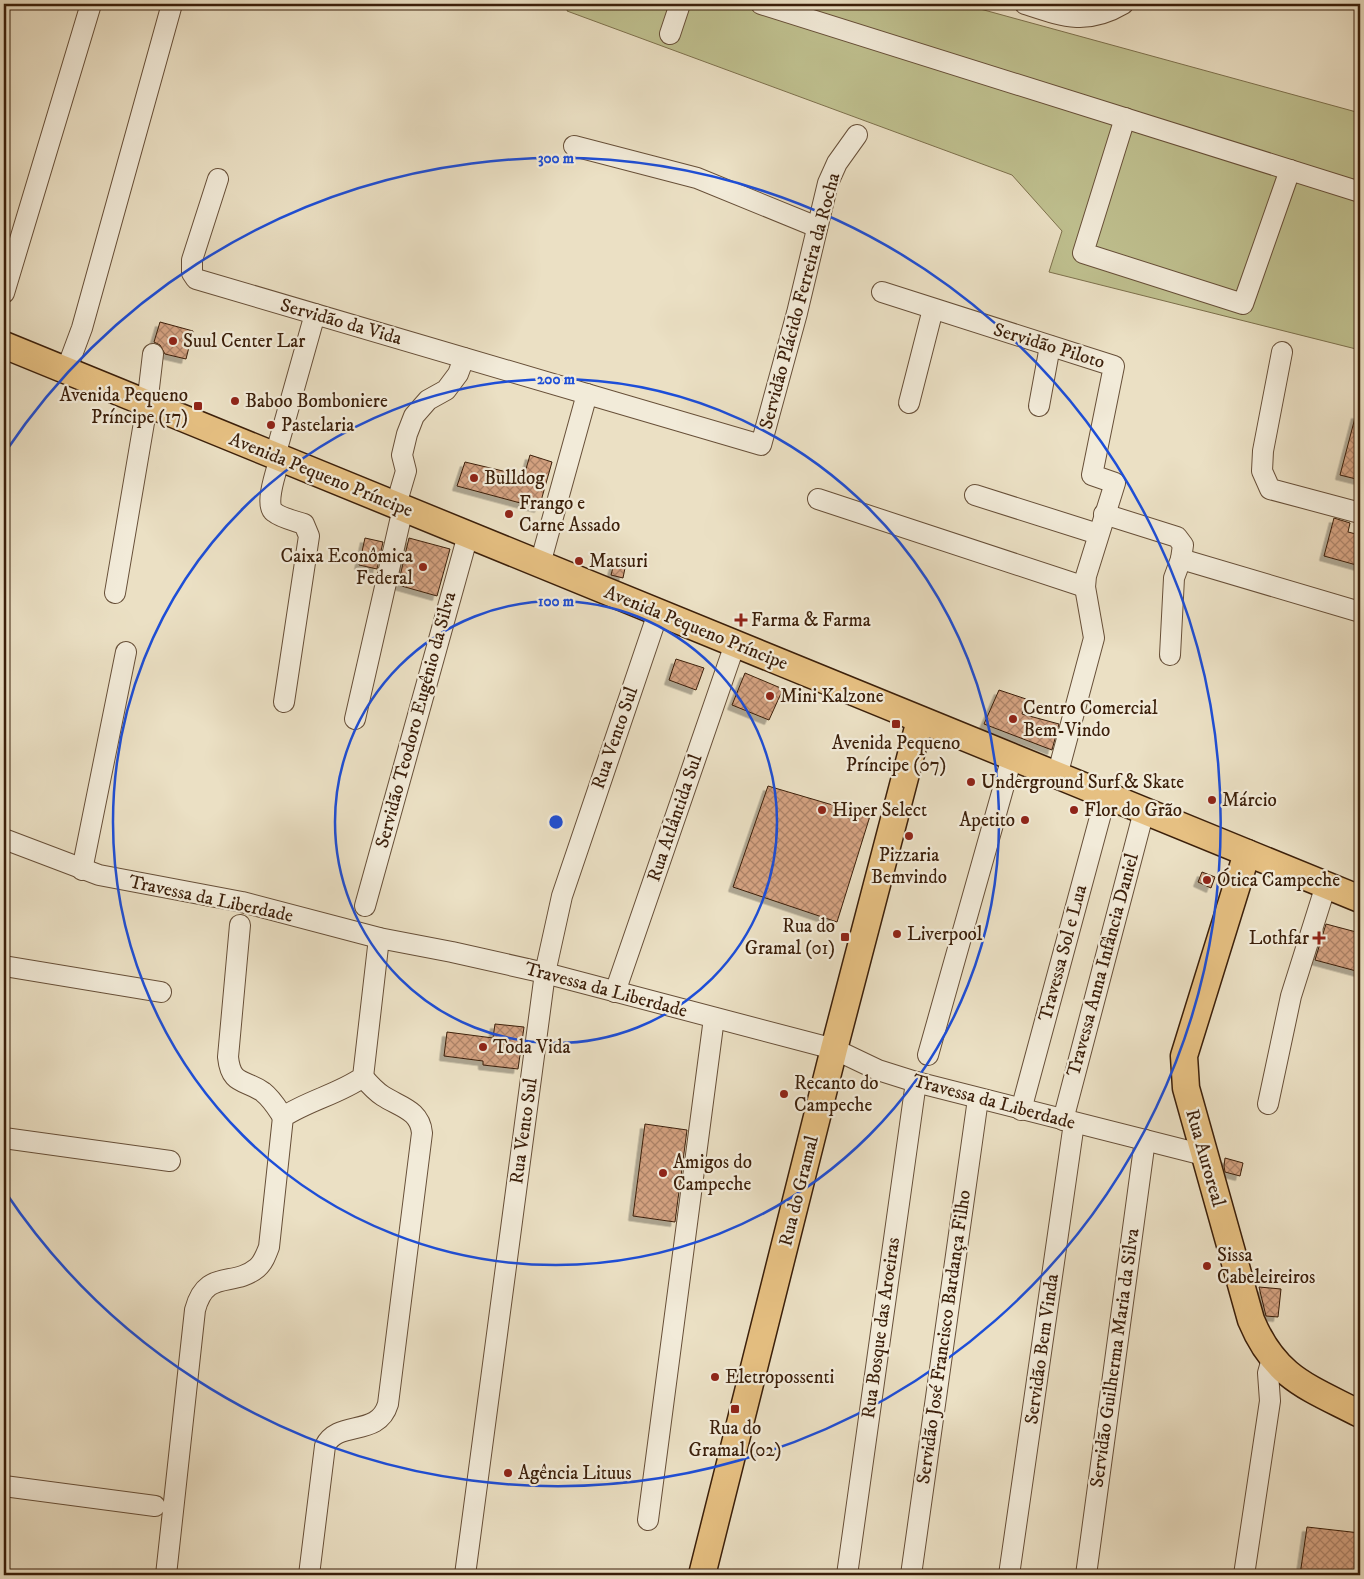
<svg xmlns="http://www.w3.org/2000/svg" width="1364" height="1579" viewBox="0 0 1364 1579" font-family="'IM FELL DW Pica',serif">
  <defs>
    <pattern id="building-cross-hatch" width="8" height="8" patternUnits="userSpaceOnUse" patternTransform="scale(1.25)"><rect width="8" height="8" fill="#d4a281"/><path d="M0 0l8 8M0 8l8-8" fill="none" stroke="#ad8368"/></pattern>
    <filter id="shadow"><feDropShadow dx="-4.5" dy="4.5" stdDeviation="0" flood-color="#0004"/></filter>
  </defs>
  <rect width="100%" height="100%" fill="#ebe0c4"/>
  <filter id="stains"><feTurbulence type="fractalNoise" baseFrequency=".004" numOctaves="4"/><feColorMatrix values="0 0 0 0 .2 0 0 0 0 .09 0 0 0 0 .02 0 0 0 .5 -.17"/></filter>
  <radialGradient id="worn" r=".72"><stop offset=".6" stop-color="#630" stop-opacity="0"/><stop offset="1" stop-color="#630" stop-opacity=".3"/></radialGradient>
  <path fill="#bfc08f" stroke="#7d704c" d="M569 4H962L1360 113V350L1049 272 1062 231 1012 175 567 11Z"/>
  <g fill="url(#building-cross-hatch)" stroke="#3b1f0a" filter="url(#shadow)">
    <path d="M160 322 193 331 186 359 165 354 160 345 154 342Z"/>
    <path d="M1356 414 1360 415V480L1340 475Z"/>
    <path d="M530 455 552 462 539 508 457 486 465 462 524 476Z"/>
    <path d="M1334 518 1350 523 1348 532 1360 535V566L1324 556Z"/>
    <path d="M365 538 383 542 377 569 359 565Z"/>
    <path d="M409 538 450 549 437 596 398 585Z"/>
    <path d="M615 560 626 563 623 578 611 575Z"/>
    <path d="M676 659 704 668 696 690 669 680Z"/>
    <path d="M745 673 783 689 769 720 732 705Z"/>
    <path d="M999 690 1026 699 1022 714 1059 724 1052 750 984 724Z"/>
    <path d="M768 786 870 816 837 922 733 887Z"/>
    <path d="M1202 872 1215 877 1211 888 1198 882Z"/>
    <path d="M1326 924 1360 933V972L1315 960Z"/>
    <path d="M495 1024 524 1027 518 1069 483 1065V1061L444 1056 447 1032 493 1038Z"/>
    <path d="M645 1124 687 1130 675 1222 633 1216Z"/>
    <path d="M1225 1158 1243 1163 1240 1176 1225 1172 1224 1166Z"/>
    <path d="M1259 1287 1281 1289 1278 1317 1266 1316Z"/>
    <path d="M1307 1527 1360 1533V1575H1300Z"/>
  </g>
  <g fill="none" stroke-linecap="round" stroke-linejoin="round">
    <g stroke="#674f38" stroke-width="22">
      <g id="minor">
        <path d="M761 4 1360 192"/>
        <path d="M1025 4C1062 16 1086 26 1123 4"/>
        <path d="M670 34 680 4"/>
        <path d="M1125 118 1083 253 1243 304 1290 170"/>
        <path d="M574 146 697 178 817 227"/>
        <path d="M218 179 192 260V273L196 279 587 394"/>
        <path d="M882 292 1114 366 1092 475 1115 483 1086 576 1085 587 1094 638 1057 776"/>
        <path d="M4 293 91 4"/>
        <path d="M1282 352 1263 451 1262 471 1270 489 1360 513"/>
        <path d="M66 371 82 328 172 4"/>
        <path d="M909 403 933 309"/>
        <path d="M1039 406 1050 346"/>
        <path d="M275 456 315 314"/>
        <path d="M280 458C277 469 264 505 274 512 281 518 295 521 304 524L309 536 284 702"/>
        <path d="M975 495 1098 534"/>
        <path d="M818 499 1085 587"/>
        <path d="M396 505 406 471 402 455 407 434 414 416 428 400 446 390 458 374 464 358"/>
        <path d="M1104 514 1177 537 1183 545 1181 559 1360 612"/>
        <path d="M540 564 587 394 761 445 797 313 828 183 837 163 857 135"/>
        <path d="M115 593 147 405 153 354"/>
        <path d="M1170 655 1174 578 1181 559"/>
        <path d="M355 719 403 508"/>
        <path d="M4 839 99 875 242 902 379 938 452 952 545 973 834 1049 878 1070 916 1082 1204 1155"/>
        <path d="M82 870 126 652"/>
        <path d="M365 906 468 535"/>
        <path d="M240 925 228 1057C231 1086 245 1079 263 1092 272 1099 277 1108 283 1117"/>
        <path d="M4 966 161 992"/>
        <path d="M615 992 735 644"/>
        <path d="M928 1055 1012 757"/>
        <path d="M1268 1104 1291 996 1326 885"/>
        <path d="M1021 1110 1106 795"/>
        <path d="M1063 1120 1144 811"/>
        <path d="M4 1138 170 1161"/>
        <path d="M4 1486 155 1506"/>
        <path d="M648 1520 714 1018"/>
        <path d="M166 1575 195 1310C206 1268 233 1288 257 1268 263 1263 266 1255 269 1247L283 1117C309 1100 339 1094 363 1077L379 938"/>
        <path d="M309 1575 325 1446C338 1419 378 1438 388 1404L422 1133C420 1110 400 1107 383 1096 375 1091 369 1084 363 1077"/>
        <path d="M465 1575 545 973 562 896 658 613"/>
        <path d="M847 1575 916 1082"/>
        <path d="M911 1575 978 1099"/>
        <path d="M1009 1575 1074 1123"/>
        <path d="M1086 1575 1145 1140"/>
        <path d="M1244 1575 1270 1401 1268 1373 1272 1359"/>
      </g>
    </g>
    <g stroke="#3b1f0a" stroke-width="29">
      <g id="major">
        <path d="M4 345 1360 899"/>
        <path d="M1247 853 1184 1056 1186 1088 1251 1320C1275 1378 1308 1387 1360 1414"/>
        <path d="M702 1575 834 1049 920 720"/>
      </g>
    </g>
    <use href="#minor" stroke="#f2ebd9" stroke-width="20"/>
    <use href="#major" stroke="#e6c082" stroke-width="26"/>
  </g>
  <g fill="none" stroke="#1d4ed8" stroke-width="2.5">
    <circle cx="556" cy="822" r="221"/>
    <circle cx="556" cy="822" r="443"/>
    <path d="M6 451A664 664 0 1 1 6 1193"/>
  </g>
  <g fill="#8f2418" stroke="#f2ebd9" stroke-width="2">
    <circle cx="173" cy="341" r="5"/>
    <circle cx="235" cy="401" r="5"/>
    <rect x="193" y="401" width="10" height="10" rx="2.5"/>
    <circle cx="271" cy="425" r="5"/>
    <circle cx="474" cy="478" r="5"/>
    <circle cx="509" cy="514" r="5"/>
    <circle cx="579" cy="561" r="5"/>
    <circle cx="423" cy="567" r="5"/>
    <path d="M738.5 612.5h5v5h5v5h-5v5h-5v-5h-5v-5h5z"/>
    <circle cx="770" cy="696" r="5"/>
    <circle cx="1013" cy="719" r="5"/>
    <rect x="891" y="719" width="10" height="10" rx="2.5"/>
    <circle cx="971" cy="782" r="5"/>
    <circle cx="1212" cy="800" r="5"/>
    <circle cx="822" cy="810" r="5"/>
    <circle cx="1074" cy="810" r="5"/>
    <circle cx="1025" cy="820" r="5"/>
    <circle cx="909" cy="836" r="5"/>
    <circle cx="1207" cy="880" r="5"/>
    <circle cx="897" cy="934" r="5"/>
    <rect x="840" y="932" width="10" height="10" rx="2.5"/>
    <path d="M1316.5 930.5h5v5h5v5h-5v5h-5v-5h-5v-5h5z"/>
    <circle cx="483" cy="1047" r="5"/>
    <circle cx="784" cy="1094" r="5"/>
    <circle cx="663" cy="1173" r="5"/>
    <circle cx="1207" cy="1266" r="5"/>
    <circle cx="715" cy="1377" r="5"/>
    <rect x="730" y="1404" width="10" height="10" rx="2.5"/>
    <circle cx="508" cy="1473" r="5"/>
  </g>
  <g text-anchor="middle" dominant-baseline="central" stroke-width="4.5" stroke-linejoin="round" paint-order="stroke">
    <g font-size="19" fill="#3b1f0a" stroke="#f2ebd9">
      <text transform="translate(800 301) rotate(-75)">Servidão Plácido Ferreira da Rocha</text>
      <text transform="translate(341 322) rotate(16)">Servidão da Vida</text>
      <text transform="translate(1049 346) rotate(17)">Servidão Piloto</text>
      <text transform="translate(321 475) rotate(22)">Avenida Pequeno Príncipe</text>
      <text transform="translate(696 628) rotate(22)">Avenida Pequeno Príncipe</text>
      <text transform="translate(416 720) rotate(-75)">Servidão Teodoro Eugênio da Silva</text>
      <text transform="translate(615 738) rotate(-71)">Rua Vento Sul</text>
      <text transform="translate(675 818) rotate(-71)">Rua Atlântida Sul</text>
      <text transform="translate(211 899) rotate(12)">Travessa da Liberdade</text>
      <text transform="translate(1063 953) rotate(-75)">Travessa Sol e Lua</text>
      <text transform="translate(1103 965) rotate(-75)">Travessa Anna Infância Daniel</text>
      <text transform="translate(606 990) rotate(15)">Travessa da Liberdade</text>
      <text transform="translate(994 1102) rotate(15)">Travessa da Liberdade</text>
      <text transform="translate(524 1131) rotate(-82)">Rua Vento Sul</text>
      <text transform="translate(1205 1158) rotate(74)">Rua Auroreal</text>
      <text transform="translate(799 1191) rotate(-76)">Rua do Gramal</text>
      <text transform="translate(881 1328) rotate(-82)">Rua Bosque das Aroeiras</text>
      <text transform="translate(944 1337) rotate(-82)">Servidão José Francisco Bardança Filho</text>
      <text transform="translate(1042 1349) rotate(-82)">Servidão Bem Vinda</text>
      <text transform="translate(1115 1358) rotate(-82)">Servidão Guilherma Maria da Silva</text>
    </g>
    <g font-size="19" fill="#3b1f0a" stroke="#f2ebd9" text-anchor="start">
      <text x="183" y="341">Suul Center Lar</text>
      <text x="188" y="395" text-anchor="end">Avenida Pequeno<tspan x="188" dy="22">Príncipe (17)</tspan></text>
      <text x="245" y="401">Baboo Bomboniere</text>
      <text x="281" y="425">Pastelaria</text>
      <text x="484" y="478">Bulldog</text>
      <text x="519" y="503">Frango e<tspan x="519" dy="22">Carne Assado</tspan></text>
      <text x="413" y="556" text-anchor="end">Caixa Econômica<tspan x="413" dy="22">Federal</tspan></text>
      <text x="589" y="561">Matsuri</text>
      <text x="751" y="620">Farma &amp; Farma</text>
      <text x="780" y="696">Mini Kalzone</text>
      <text x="1023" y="708">Centro Comercial<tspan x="1023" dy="22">Bem-Vindo</tspan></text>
      <text x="896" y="743" text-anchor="middle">Avenida Pequeno<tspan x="896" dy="22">Príncipe (07)</tspan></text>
      <text x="981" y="782">Underground Surf &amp; Skate</text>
      <text x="1222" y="800">Márcio</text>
      <text x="832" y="810">Hiper Select</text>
      <text x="1084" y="810">Flor do Grão</text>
      <text x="1015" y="820" text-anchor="end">Apetito</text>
      <text x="909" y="855" text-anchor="middle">Pizzaria<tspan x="909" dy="22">Bemvindo</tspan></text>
      <text x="1217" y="880">Ótica Campeche</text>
      <text x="835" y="926" text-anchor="end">Rua do<tspan x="835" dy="22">Gramal (01)</tspan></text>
      <text x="907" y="934">Liverpool</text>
      <text x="1309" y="938" text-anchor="end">Lothfar</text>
      <text x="493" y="1047">Toda Vida</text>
      <text x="794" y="1083">Recanto do<tspan x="794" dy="22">Campeche</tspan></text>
      <text x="673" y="1162">Amigos do<tspan x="673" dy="22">Campeche</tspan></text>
      <text x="1217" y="1255">Sissa<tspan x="1217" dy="22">Cabeleireiros</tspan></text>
      <text x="725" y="1377">Eletropossenti</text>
      <text x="735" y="1428" text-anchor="middle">Rua do<tspan x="735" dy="22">Gramal (02)</tspan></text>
      <text x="518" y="1473">Agência Lituus</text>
    </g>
  </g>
  <circle cx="556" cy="822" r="8" fill="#1d4ed8" stroke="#f2ebd9" stroke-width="2.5"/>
  <g font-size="15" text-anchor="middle" font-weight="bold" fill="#1d4ed8" stroke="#f2ebd9" stroke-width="4.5" stroke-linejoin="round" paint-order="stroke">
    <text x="556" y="163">300 m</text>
    <text x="556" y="384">200 m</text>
    <text x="556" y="606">100 m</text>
  </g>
  <rect width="1364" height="1579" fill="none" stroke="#ebe0c4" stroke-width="20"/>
  <rect x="5" y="5" width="1354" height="1569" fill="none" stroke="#3b1f0a" stroke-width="2.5"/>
  <rect x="10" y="10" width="1344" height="1559" fill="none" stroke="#3b1f0a"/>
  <rect width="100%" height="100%" filter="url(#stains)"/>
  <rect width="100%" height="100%" fill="url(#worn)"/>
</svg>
